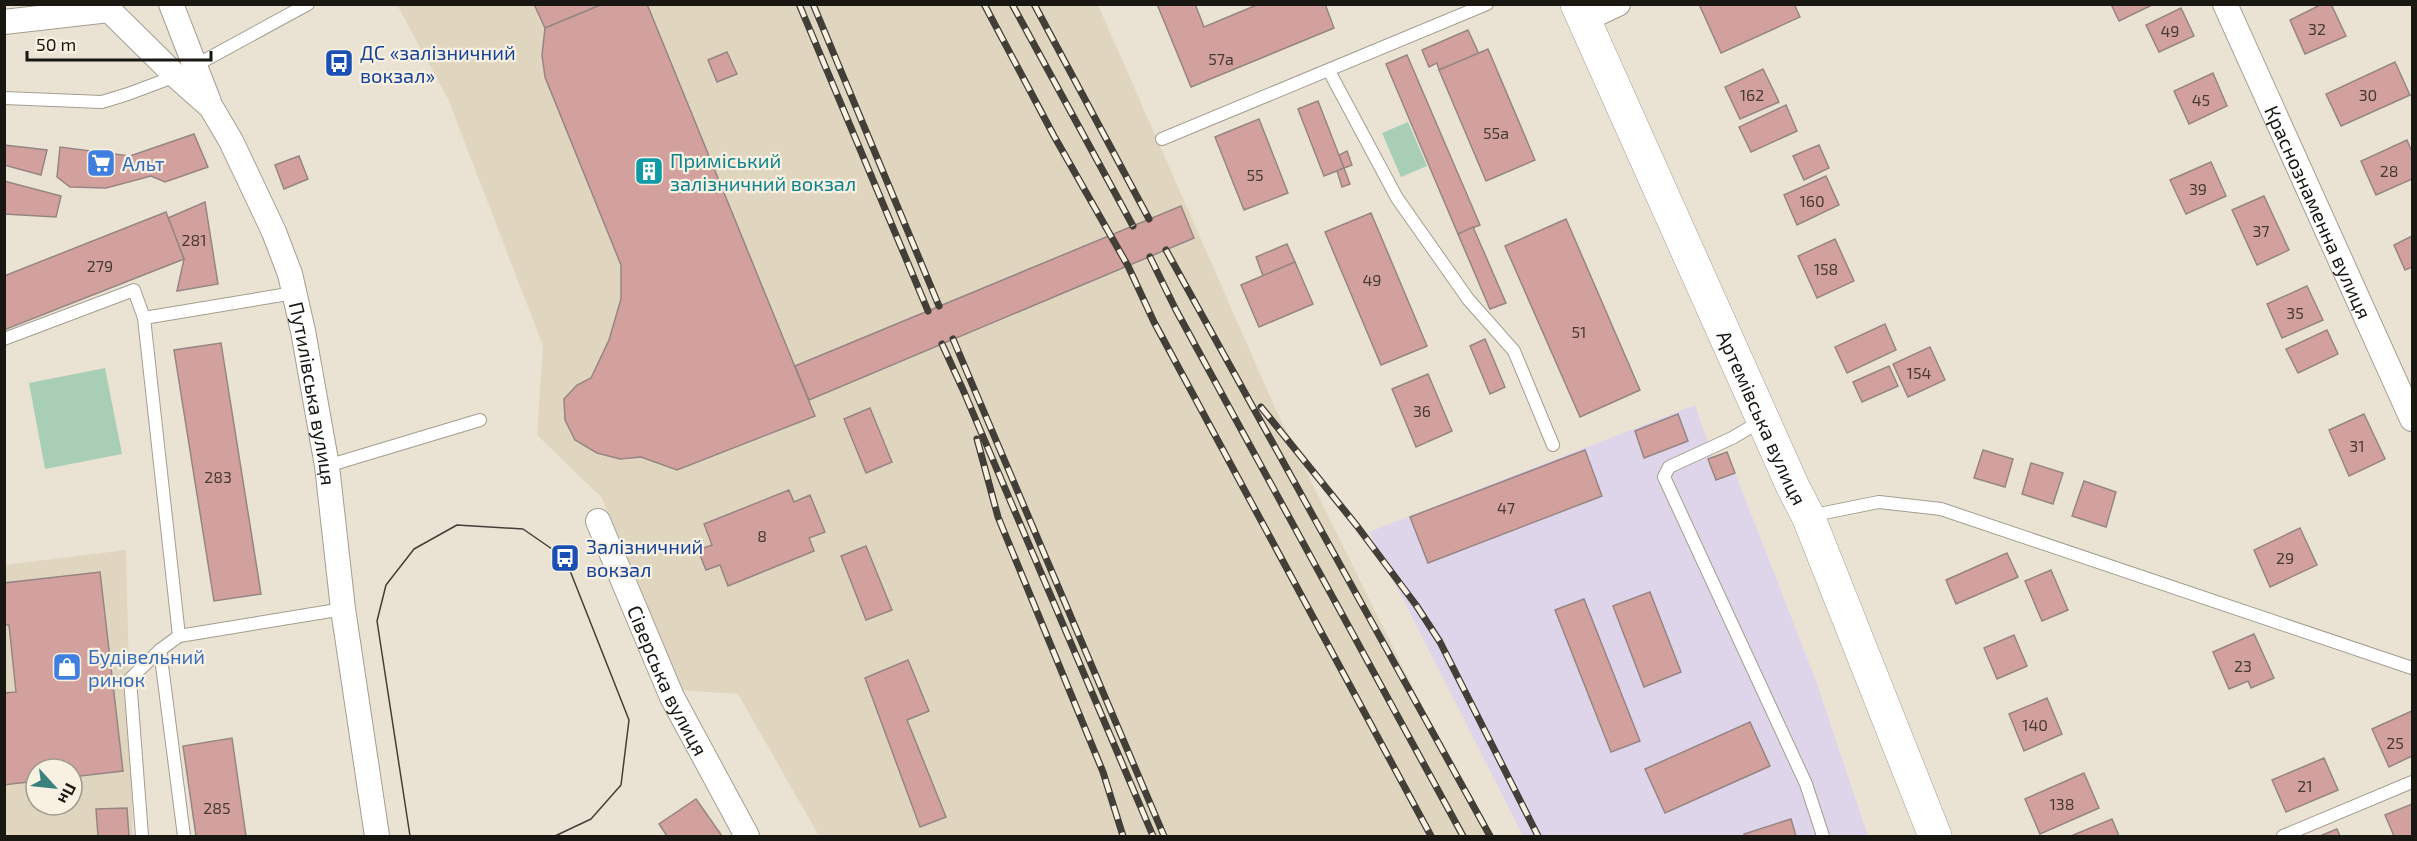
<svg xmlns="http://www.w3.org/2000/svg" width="2417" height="841" viewBox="0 0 2417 841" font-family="'Exo 2',sans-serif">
  <rect width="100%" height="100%" fill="#eae3d4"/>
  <g fill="#e0d6c0" fill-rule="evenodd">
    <path d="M397 5H1098L1277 412 1486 836H819L738 694 677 690 602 498 537 435 543 346 448 99Z"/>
    <path d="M126 550 133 836H5L4 565ZM36 769H72V805H36Z"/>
  </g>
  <path fill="#dfd5ea" d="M1695 405 1713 457 1727 452 1815 678 1868 836H1523L1369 532Z"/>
  <g fill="#a8ceb6">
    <path d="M1408 122 1427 166 1401 177 1382 133Z"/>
    <path d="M105 368 122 454 45 469 29 383Z"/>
  </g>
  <g fill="#d2a19d" stroke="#968583" stroke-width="1.5">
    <path d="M534 4H603L545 28Z"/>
    <path d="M603 4H647L815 416 677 470 641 457 620 459 597 453 575 440 565 420 564 399 577 385 591 378 609 340 621 299V265L545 77 542 55 545 28Z"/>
    <path d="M1157 4H1195L1204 27 1259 4H1325L1334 28 1191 87Z"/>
    <path d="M1699 4H1794L1800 17 1721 53Z"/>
    <path d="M2111 4H2154L2119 21Z"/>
    <path d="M2322 4H2331L2346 36 2305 54 2290 20Z"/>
    <path d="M2181 8 2194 36 2159 52 2146 25Z"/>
    <path d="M1468 30 1479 54 1439 70 1437 63 1429 67 1422 50Z"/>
    <path d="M1488 49 1535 160 1486 181 1439 70Z"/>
    <path d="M727 52 737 74 717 82 708 60Z"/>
    <path d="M1407 55 1480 225 1458 234 1386 64Z"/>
    <path d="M2395 62 2410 95 2341 126 2326 94Z"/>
    <path d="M1763 69 1779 102 1740 119 1725 87Z"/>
    <path d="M2213 73 2227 106 2189 124 2174 91Z"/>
    <path d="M1318 101 1344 168 1324 176 1298 109Z"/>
    <path d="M1786 105 1797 131 1751 152 1739 127Z"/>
    <path d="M1259 119 1288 193 1244 210 1215 137Z"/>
    <path d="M194 134 208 167 165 182 151 176 106 188 70 187 57 177 60 147 130 156Z"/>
    <path d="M2407 140 2412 152V179L2376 195 2361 161Z"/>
    <path d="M4 145 47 150 41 175 4 165Z"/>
    <path d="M1819 145 1829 168 1804 180 1793 156Z"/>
    <path d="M1347 151 1352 165 1344 168 1339 155Z"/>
    <path d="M299 156 308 179 284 189 275 165Z"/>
    <path d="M2211 162 2226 196 2186 214 2170 180Z"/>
    <path d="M1344 168 1350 184 1342 187 1337 171Z"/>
    <path d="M1826 176 1839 205 1797 225 1784 195Z"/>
    <path d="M4 181 61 196 56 217 4 214Z"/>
    <path d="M2264 196 2289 250 2257 265 2232 210Z"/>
    <path d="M205 202 218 284 177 291 184 259 168 218Z"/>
    <path d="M1181 206 1194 238 809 400 795 366Z"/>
    <path d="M166 212 184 259 4 330V276Z"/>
    <path d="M1371 213 1427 346 1381 365 1325 232Z"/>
    <path d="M1566 219 1640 390 1580 417 1505 246Z"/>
    <path d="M1473 227 1506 303 1490 309 1458 234Z"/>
    <path d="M2412 236V267L2405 270 2394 245Z"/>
    <path d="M1835 239 1854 281 1817 298 1798 256Z"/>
    <path d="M1287 244 1295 262 1263 276 1256 257Z"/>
    <path d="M1295 262 1313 304 1259 327 1241 285Z"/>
    <path d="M2307 286 2323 320 2282 338 2267 304Z"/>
    <path d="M1885 324 1896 350 1847 373 1835 347Z"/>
    <path d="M2327 330 2338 354 2298 373 2286 349Z"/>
    <path d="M1485 339 1505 387 1490 394 1470 346Z"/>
    <path d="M221 343 261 594 214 601 174 350Z"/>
    <path d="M1930 347 1945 380 1908 397 1893 364Z"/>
    <path d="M1889 366 1898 386 1862 402 1853 382Z"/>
    <path d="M1428 374 1452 431 1416 447 1392 389Z"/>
    <path d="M870 408 892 462 866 473 844 419Z"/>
    <path d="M1678 414 1688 441 1644 458 1635 431Z"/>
    <path d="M2364 414 2385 459 2349 476 2329 430Z"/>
    <path d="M1585 450 1602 496 1428 563 1410 517Z"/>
    <path d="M1983 450 2013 459 2005 487 1974 478Z"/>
    <path d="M1727 452 1735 473 1716 480 1708 459Z"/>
    <path d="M2031 463 2063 473 2053 504 2022 494Z"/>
    <path d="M2084 481 2116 492 2106 527 2072 516Z"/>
    <path d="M789 490 794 502 810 495 825 532 809 538 814 551 728 586 720 565 706 570 698 550 712 545 704 524Z"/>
    <path d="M2300 528 2317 565 2270 587 2254 550Z"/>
    <path d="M866 546 892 610 866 620 841 556Z"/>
    <path d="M2007 553 2018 577 1956 604 1946 580Z"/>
    <path d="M2051 570 2068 610 2042 621 2025 581Z"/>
    <path d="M100 572 123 771 72 777V769H36V781L4 785V693L16 692 9 625H4V583Z"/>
    <path d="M1650 592 1681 672 1644 687 1613 606Z"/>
    <path d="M1584 599 1640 741 1611 752 1555 610Z"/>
    <path d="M2254 634 2274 678 2251 688 2248 681 2229 689 2213 652Z"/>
    <path d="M2014 635 2027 666 1997 679 1984 648Z"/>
    <path d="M908 660 929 711 907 720 946 817 920 827 865 678Z"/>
    <path d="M2047 698 2062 734 2024 751 2009 714Z"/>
    <path d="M2412 711V756L2389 767 2372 729Z"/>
    <path d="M1750 722 1770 766 1665 813 1645 769Z"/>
    <path d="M232 738 246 836H196L183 746Z"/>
    <path d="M2324 758 2338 790 2286 812 2272 780Z"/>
    <path d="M2084 773 2099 808 2040 834 2025 799Z"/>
    <path d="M696 799 722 836H667L659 824Z"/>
    <path d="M2412 804V836H2394L2385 815Z"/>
    <path d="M127 808 129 836H98L96 809Z"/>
    <path d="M1791 819 1796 836H1744V834Z"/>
    <path d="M2112 819 2119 836H2071Z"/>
    <path d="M2337 829 2340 836H2320Z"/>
  </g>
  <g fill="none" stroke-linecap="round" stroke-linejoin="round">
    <g stroke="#a49e90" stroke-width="14">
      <g id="service">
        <path d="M1329 71 1397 198 1468 299 1514 351 1553 445"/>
        <path d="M4 98 102 102 128 94 176 76 308 4"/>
        <path d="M1162 139 1487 4"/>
        <path d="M144 318 294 293"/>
        <path d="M4 339 134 290 144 318 179 636"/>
        <path d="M1761 421 1732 438 1669 467 1664 477 1806 784 1823 836"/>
        <path d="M327 466 480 420"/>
        <path d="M1809 516 1879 502 1941 509 2412 668"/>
        <path d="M160 650 184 836"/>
        <path d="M142 836 130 679 160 650 179 636 343 609"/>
        <path d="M2283 836 2412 782"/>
      </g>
    </g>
    <g stroke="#a49e90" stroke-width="26">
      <g id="minor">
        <path id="s1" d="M107 4 109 10 176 76 211 107 231 141 274 232 290 274 303 331 327 466 343 609 377 836"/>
        <path d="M171 4 209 102"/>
        <path id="s2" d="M2225 4 2412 419"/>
        <path d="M1584 20 1618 4"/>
        <path d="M4 22 109 10"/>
        <path id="s3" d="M598 521 672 697 747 836"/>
      </g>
    </g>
    <g stroke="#a49e90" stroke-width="34">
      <g id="secondary">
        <path id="s4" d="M1577 4 1793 487 1808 516 1935 836"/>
      </g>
    </g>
    <use href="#service" stroke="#fff" stroke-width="12"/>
    <use href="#minor" stroke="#fff" stroke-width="24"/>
    <use href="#secondary" stroke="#fff" stroke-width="33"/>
    <path stroke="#423f38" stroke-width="1.5" d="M410 836 377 621 386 585 414 549 457 525 523 529 565 558 629 720 621 785 591 819 555 836"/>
    <g stroke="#423f38" stroke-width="7">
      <g id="rail">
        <path d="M799 4 928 311"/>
        <path d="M813 4 939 306"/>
        <path d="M984 4 1054 136 1128 266 1154 322 1431 836"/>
        <path d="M1012 4 1133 226"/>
        <path d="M1034 4 1149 219"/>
        <path d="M1166 250 1490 836"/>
        <path d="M1150 257 1176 310 1463 836"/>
        <path d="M953 339 1164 836"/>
        <path d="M942 344 964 392 1153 836"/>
        <path d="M1261 407 1357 526 1416 605 1440 642 1538 836"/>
        <path d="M977 439 998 517 1103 772 1123 836"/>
      </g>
    </g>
    <use href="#rail" stroke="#f8f1e1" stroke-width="4.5" stroke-dasharray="14" stroke-linecap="butt"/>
  </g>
  <defs>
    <g id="bus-square" transform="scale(1.5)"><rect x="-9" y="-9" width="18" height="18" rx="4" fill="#1a4fb4" stroke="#f8f1e1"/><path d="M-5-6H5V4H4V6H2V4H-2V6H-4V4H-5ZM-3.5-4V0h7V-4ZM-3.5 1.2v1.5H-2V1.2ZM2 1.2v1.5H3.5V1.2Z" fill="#fff"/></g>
    <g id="supermarket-square" transform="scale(1.5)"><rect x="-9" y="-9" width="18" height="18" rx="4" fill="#3f7fe0" stroke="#f8f1e1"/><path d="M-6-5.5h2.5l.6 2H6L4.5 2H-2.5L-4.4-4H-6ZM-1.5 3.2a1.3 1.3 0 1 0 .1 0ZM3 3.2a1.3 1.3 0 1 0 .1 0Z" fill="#fff"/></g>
    <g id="building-square" transform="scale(1.5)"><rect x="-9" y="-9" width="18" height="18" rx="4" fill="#0f9aa8" stroke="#f8f1e1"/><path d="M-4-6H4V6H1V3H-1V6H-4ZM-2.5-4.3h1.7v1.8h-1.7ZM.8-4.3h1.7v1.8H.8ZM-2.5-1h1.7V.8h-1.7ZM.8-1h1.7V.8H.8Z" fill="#fff"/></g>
    <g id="shop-square" transform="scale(1.5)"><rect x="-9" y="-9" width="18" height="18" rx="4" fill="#3f7fe0" stroke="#f8f1e1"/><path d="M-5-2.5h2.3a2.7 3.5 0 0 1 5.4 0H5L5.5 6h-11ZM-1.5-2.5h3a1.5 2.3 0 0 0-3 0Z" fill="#fff"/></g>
  </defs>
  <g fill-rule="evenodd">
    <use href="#bus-square" x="339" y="63"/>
    <use href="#supermarket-square" x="101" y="163"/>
    <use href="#building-square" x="649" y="171"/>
    <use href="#bus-square" x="565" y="558"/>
    <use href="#shop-square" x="67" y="667"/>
  </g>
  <g text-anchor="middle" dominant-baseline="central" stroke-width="4.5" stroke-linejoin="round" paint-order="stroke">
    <g font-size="16" fill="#473a35">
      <text x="2317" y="28">32</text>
      <text x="2170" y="30">49</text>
      <text x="1221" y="58">57а</text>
      <text x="1752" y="94">162</text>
      <text x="2368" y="94">30</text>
      <text x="2201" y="99">45</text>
      <text x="1496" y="132">55а</text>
      <text x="2389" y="170">28</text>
      <text x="1255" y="174">55</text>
      <text x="2198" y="188">39</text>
      <text x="1812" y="200">160</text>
      <text x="2261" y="230">37</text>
      <text x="194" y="239">281</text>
      <text x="100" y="265">279</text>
      <text x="1826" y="268">158</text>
      <text x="1372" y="279">49</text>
      <text x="2295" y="312">35</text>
      <text x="1579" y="331">51</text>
      <text x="1919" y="372">154</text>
      <text x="1422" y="410">36</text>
      <text x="2357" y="445">31</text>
      <text x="218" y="476">283</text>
      <text x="1506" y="507">47</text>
      <text x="762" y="535">8</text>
      <text x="2285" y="557">29</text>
      <text x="2243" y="665">23</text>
      <text x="2035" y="724">140</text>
      <text x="2395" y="742">25</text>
      <text x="2305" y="785">21</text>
      <text x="2062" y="803">138</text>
      <text x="217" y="807">285</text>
    </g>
    <g font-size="20" fill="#164399" stroke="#f8f1e1" text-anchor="start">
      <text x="360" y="52">ДС «залізничний<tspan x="360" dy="23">вокзал»</tspan></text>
      <text x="586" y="546">Залізничний<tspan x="586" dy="23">вокзал</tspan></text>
    </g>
    <g font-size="20" fill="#0d838f" stroke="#f8f1e1" text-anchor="start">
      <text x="670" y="160">Приміський<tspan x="670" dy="23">залізничний вокзал</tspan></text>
    </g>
    <g font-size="20" fill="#366cbe" stroke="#f8f1e1" text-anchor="start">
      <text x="122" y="163">Альт</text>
      <text x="88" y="656">Будівельний<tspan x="88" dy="23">ринок</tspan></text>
    </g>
    <g font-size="20" fill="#191712" stroke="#f8f1e1">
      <text stroke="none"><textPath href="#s2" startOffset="228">Краснознаменна вулиця</textPath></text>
      <text stroke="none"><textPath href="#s1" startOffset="454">Путилівська вулиця</textPath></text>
      <text stroke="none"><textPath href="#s4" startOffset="453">Артемівська вулиця</textPath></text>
      <text stroke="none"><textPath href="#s3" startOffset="174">Сіверська вулиця</textPath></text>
    </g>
  </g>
  <rect width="2417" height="841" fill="none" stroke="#191712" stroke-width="12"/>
  <g transform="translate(54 787) rotate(117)"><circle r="28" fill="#f8f1e1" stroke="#9f9a8e" stroke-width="1.5"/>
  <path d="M0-4.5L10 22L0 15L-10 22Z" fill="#38817f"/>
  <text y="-9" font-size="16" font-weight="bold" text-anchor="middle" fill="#191712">Пн</text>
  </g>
  <path d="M27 51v9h184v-9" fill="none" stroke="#191712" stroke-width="3"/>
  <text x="36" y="51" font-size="18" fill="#191712" stroke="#f8f1e1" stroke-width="4.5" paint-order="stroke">50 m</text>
</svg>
